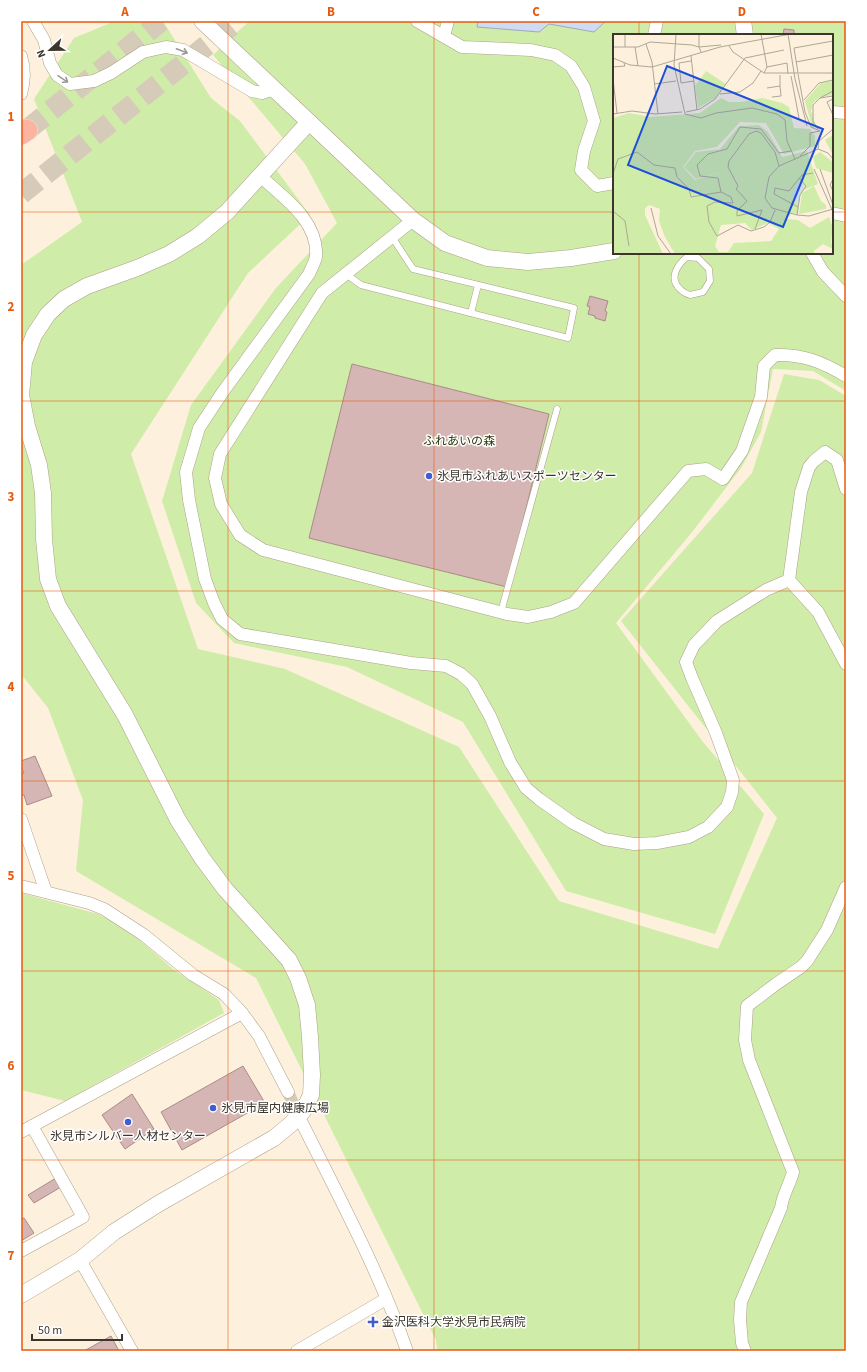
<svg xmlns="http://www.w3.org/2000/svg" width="867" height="1372" viewBox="0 0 867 1372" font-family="'Source Sans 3','Noto Sans JP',sans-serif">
  <rect width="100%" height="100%" fill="#fdf1dd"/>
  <g fill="#cfeca9" fill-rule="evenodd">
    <path d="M115 21H163L211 98 240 121 310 215 248 273 131 454 198 649 285 669 459 747 559 901 718 949 777 818 621 621 752 473 784 374 819 380 846 396V1351H437L436 1340 256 978 76 871 83 800 48 708 21 674V265L82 222 34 99 74 38Z"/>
    <path d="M250 21H835L846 23V391L813 371 773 369 761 432 741 468 693 531 616 623 703 742 764 814 715 934 566 891 463 722 347 667 234 643 196 603 162 501 191 405 276 288 337 223 305 164 213 55 237 32ZM614 35H832V253H614Z"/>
    <path d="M21 893 98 914 126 928 173 969 219 1000 224 1013 65 1101 21 1090Z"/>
  </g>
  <path fill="#cddbf4" stroke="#a1a9b8" d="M478 21H606L594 32 549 24 539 32 477 27Z"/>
  <g fill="#d6b6b4" stroke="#aa8b89">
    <path d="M784 29 794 30V35H783Z"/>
    <path d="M590 296 608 301 605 311 607 312 605 321 595 318V316L588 314 590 307 587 306Z"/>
    <path d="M352 364 549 414 507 587 309 538Z"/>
    <path d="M35 756 52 796 27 805 24 795 21 796V774L24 773 21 767V761Z"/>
    <path d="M243 1066 265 1103 182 1150 161 1112Z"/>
    <path d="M132 1094 154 1129 125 1149 102 1115Z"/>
    <path d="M56 1178 61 1187 34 1203 28 1195Z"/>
    <path d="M24 1218 34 1233 21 1241V1219Z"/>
    <path d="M111 1336 119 1351H84Z"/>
  </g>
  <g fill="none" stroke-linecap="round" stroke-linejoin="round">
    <path stroke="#d6cbb9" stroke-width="12" stroke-dasharray="12 6" stroke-linecap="butt" d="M288 1092 300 1119"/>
    <g stroke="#d6cbb9" stroke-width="21" stroke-dasharray="21 10" stroke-linecap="butt">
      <path d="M27 130 161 21"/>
      <path d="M21 194 237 21"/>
    </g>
    <g stroke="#ada088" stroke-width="7">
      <g id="service">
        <path d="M687 257 698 258 709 269 710 281 703 292 690 295C687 294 683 292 681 290 668 279 677 265 687 257Z"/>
        <path d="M346 274 361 285 568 338 574 308 413 269 392 237"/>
        <path d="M471 313 478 285"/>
        <path d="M501 612 557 409"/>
      </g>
    </g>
    <g stroke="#ada088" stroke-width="13">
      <g id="minor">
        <path d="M33 21 44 40 50 63 57 75 70 84 94 81 111 73 143 52 166 47 183 50 252 91 262 93 274 89"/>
        <path d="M417 21 462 47 531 50 555 55 571 66 584 87 594 121 584 151 581 170 597 186 614 183"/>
        <path d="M654 35 657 21"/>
        <path d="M444 36 448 21"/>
        <path d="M21 56C25 69 25 81 21 94"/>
        <path d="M832 112 846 113"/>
        <path d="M260 176C283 197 319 221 316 257 315 262 311 269 309 274L222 393 199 428 186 472 189 500 205 579 214 603 222 619 240 634 411 663 446 666 461 674 472 684 490 716 510 762 526 788 539 799 573 823 604 839 634 844 657 843 689 837 708 827 727 807 732 792 733 780 716 733 692 678 686 662 694 645 717 621 766 590 789 580"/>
        <path d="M832 213 846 216"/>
        <path d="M413 220 322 293 220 454 215 478 221 504 240 535 263 550 507 614 528 617 551 612 574 603 688 471 706 469 723 479 742 451 761 397 764 366 775 355C803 354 822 362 846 376"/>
        <path d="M812 253 823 272 846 296"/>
        <path d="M846 489 837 460 825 452 814 461 809 467 801 492 789 580 818 612 846 664"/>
        <path d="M21 819 46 892"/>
        <path d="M21 886 89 903 104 909 144 935 193 975 224 994 242 1013 259 1036 288 1092"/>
        <path d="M300 1119C338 1195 379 1271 407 1351"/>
        <path d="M21 1132 242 1013"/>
        <path d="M21 1251 83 1217 32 1126"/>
        <path d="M80 1260 132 1351"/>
        <path d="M297 1351 386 1299"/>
        <path d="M745 1351 742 1343 740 1320 741 1302 781 1208C782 1196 790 1184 793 1172L749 1060 745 1040 747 1006 776 984 801 967 807 961 827 930 846 887"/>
      </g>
    </g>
    <g stroke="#ada088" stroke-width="17">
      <g id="tertiary">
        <path d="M202 21 413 220 445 243 487 258 528 262 571 258 614 251"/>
        <path d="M743 21 745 35"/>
        <path d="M21 1295 80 1260 114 1232 158 1204 274 1138 291 1124 303 1111 311 1095 312 1075 310 1037 307 1005 298 978 289 960 225 889 202 858 178 820 125 715 58 606 48 579 44 539 43 493 39 465 27 426 21 395 24 362 34 335 48 314 64 299 87 286 137 268 169 254 198 236 227 212 309 122"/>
      </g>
    </g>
    <g stroke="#e0dfdd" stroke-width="22">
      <path id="trunk" d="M21 134 27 130"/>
    </g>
    <use href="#service" stroke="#fff" stroke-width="6"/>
    <use href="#minor" stroke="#fff" stroke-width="12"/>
    <use href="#tertiary" stroke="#fff" stroke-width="16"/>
    <use href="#trunk" stroke="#fcb4a0" stroke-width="21"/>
  </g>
  <defs><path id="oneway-shaft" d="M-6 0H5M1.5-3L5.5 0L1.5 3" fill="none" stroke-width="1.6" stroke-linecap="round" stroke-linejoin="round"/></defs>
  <g stroke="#9d9a95">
    <use href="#oneway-shaft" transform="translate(182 51) rotate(21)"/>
    <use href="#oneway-shaft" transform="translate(63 79) rotate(34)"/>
  </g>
  <path fill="none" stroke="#e8590c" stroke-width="1" stroke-opacity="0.55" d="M228 21V1351M434 21V1351M639 21V35M21 212H614M832 212H846M639 253V1351M21 401H846M21 591H846M21 781H846M21 971H846M21 1160H846"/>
  <g fill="#415ed1" stroke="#fff" stroke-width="1.5">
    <circle cx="429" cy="476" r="4"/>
    <circle cx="213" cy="1108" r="4"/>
    <circle cx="128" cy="1122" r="4"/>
    <path d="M371 1316h4v4h4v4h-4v4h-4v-4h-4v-4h4z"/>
  </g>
  <g text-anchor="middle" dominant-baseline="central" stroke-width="3" stroke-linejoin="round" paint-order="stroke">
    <g font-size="12" fill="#283908" stroke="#fff">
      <text x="459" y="441">ふれあいの森</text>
    </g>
    <g font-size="12" fill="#3b352b" stroke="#fff" text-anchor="start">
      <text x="437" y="476">氷見市ふれあいスポーツセンター</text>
      <text x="221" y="1108">氷見市屋内健康広場</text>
      <text x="128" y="1136" text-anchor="middle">氷見市シルバー人材センター</text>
      <text x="382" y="1322">金沢医科大学氷見市民病院</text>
    </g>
  </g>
  <g transform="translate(613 34)">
    <rect width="220" height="220" fill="#fdf1dd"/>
    <path d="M93 37 113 50 102 64 85 74 82 52ZM220 47V61L207 63 200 69 198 77 204 94 199 93 192 67 208 49ZM108 64 116 68H128L149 64 169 69 176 73 181 94 197 95 202 102V112L171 120 153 89 127 88 104 113 82 117 70 133 82 146 111 137 83 145 71 133 83 118 107 115 126 92 146 91 155 98 169 123 194 117 205 150 191 156 187 162 185 180 179 179 173 185 185 186 197 194 216 183 220 194 218 208 220 215 210 210 201 217 202 220H62L52 203 46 187 47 175 36 171 32 174V181L50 220H1L0 84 16 79 38 83 87 79ZM132 189 139 196 155 189 166 195 158 207 121 209 115 218H106L102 212 108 191ZM220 101V121L212 106ZM207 118 220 128V139L203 134 200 123ZM201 152 208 167 213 171V175L186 180 189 159Z" fill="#cfeca9" fill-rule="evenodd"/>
    <path d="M185 148 192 151 186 160V167L183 169 179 161Z" fill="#cddbf4"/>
    <path fill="none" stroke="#afa696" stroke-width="1" d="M12 0V13M63 0 61 31 72 80 88 84 103 79 139 74 164 80 172 86 174 107 182 125M86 0V13L108 11M148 0 154 33 151 39M175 0 182 45 194 92M33 10 39 28 45 80M116 12 120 18 151 39H220M0 13H25L37 8 79 11 86 13 88 18M22 13 25 32M78 22 84 76M0 24 17 31 39 33 107 13 178 0M78 27 66 29 68 49 81 47M183 28 220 21M0 33 12 32 11 29M154 33 174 29 175 40M185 39 181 14 220 7M185 40 192 78M178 42 186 84M0 45 4 79M41 50 63 47M154 54 167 52V41M107 60 127 58 140 49 148 37M159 63 168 62 167 52M207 64 220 57M220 65 214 68 220 81M191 66 206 49 220 46M73 78 87 75 102 65 132 24 171 16M0 80 19 77 42 80 69 78M205 95 200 88V71L207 64 220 62M205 115 206 107 220 95M187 122 197 112V99L207 97 198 93 192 78M201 135 220 178M207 135 220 171M0 140 5 125 24 118 41 131 62 134 64 143 76 155 78 163 108 158 118 163 120 169 102 168 94 172 96 188 104 202 125 191 138 197 151 193 157 188 162 176M220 145 217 151 220 157M108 158 105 144 87 142 84 131 95 120 114 115 127 93 148 95 166 119 178 117M185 173 161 160 162 154 176 157 189 141 200 139M38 174 45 202 58 220M220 175 196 182 184 181 159 174 152 164 156 143 166 132 205 115 215 119 220 125M0 177 12 187 16 212M184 181 187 161 193 152 186 144M142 195 149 176 124 182V177L134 167 123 155 125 152 115 133 116 127 136 100 143 97 148 99 162 118 166 132"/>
    <path fill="#1d4ed8" fill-opacity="0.15" stroke="#1d4ed8" stroke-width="2" d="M54 32 210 95 170 193 15 131Z"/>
    <rect width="220" height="220" fill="none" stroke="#3b352b" stroke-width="2"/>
  </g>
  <rect width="867" height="1372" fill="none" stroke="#ffffff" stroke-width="44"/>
  <g transform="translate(50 50) rotate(248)" stroke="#ffffff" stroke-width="3" paint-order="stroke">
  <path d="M0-3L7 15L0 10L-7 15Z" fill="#3b352b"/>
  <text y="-6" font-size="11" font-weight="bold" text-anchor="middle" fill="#3b352b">N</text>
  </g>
  <path d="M32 1334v6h90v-6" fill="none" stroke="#3b352b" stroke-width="2"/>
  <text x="38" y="1334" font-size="12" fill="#3b352b" stroke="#ffffff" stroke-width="3" paint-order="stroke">50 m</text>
  <rect x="22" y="22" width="823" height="1328" fill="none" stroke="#e8590c" stroke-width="1.5"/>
  <g font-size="13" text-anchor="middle" font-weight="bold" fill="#e8590c">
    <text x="125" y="16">A</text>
    <text x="331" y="16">B</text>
    <text x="536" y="16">C</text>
    <text x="742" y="16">D</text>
    <text x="11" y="121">1</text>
    <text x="11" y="311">2</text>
    <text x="11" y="501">3</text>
    <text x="11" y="691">4</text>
    <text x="11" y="880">5</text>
    <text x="11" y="1070">6</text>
    <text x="11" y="1260">7</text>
  </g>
</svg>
